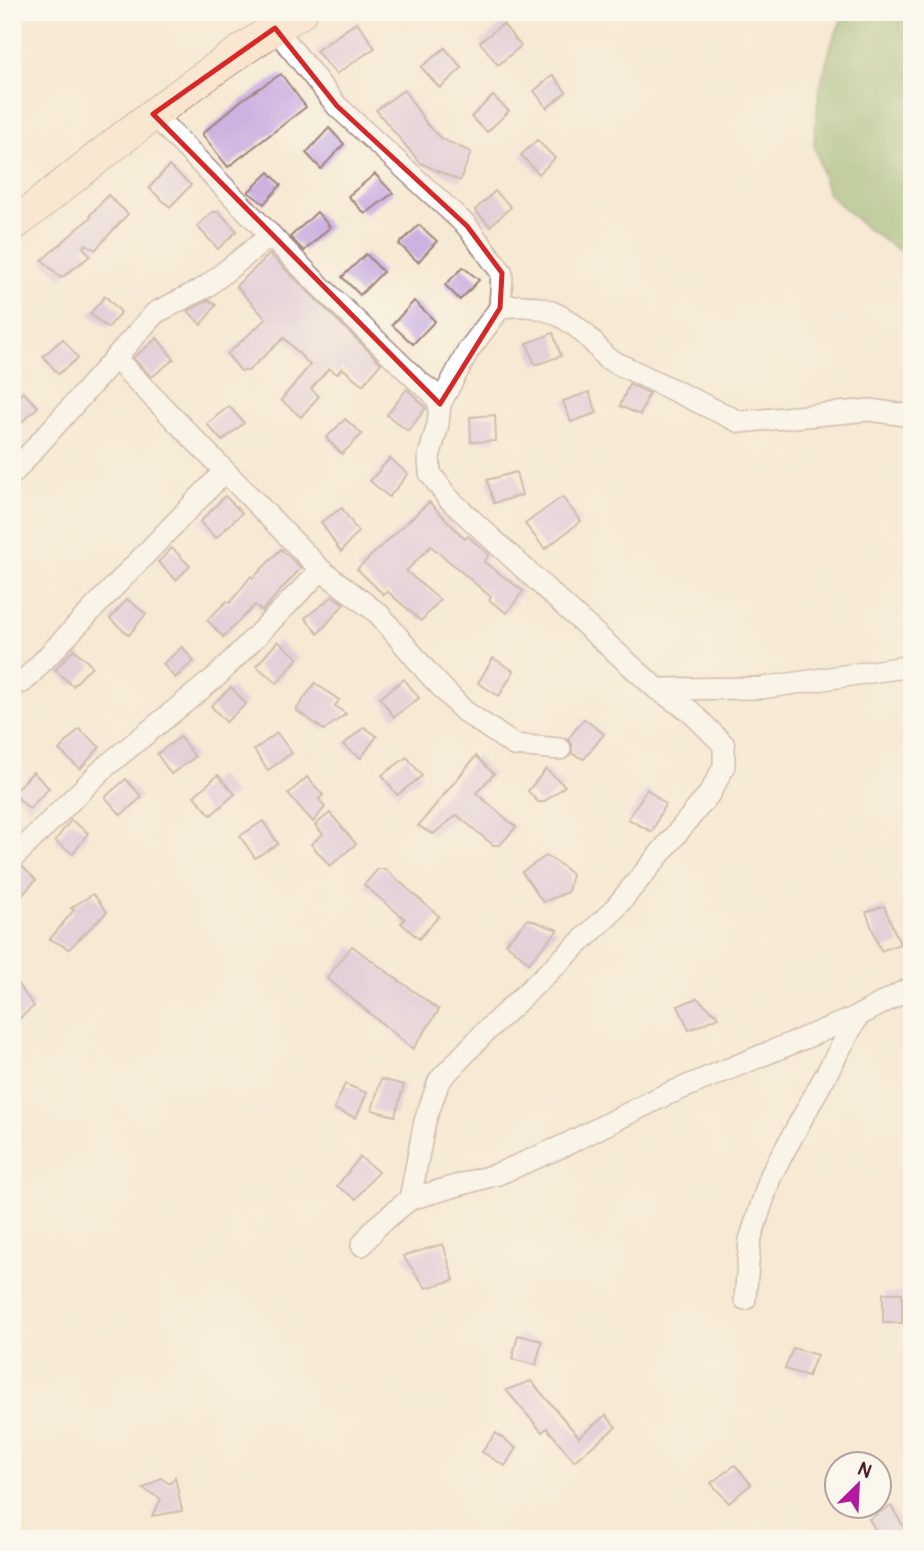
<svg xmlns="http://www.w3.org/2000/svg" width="924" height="1551" viewBox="0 0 924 1551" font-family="Pangolin,sans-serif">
  <rect width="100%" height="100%" fill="#fbf7ec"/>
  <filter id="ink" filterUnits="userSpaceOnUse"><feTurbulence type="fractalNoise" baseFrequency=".0143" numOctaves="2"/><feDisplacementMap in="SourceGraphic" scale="14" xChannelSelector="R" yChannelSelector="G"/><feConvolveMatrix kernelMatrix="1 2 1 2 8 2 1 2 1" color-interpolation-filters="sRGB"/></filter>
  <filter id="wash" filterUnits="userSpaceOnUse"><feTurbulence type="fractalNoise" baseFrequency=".00686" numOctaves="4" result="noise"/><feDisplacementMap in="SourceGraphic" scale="28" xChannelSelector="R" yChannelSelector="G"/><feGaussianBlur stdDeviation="1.57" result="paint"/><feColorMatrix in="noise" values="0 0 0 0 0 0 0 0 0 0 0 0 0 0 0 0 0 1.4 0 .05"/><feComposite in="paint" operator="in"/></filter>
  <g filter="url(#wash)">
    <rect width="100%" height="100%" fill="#f6ead4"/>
    <path fill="#84ad63" stroke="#676647" stroke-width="2" d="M845 12H912V259L866 228 828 194 814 144 819 91 832 42Z"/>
    <g id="blocks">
      <g fill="#ccb2e1">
        <path d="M357 22 375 48 336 74 316 51Z"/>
        <path d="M503 24 521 46 498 65 480 42Z"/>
        <path d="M445 48 462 68 440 88 421 67Z"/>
        <path d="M281 74 306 107 228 167 202 134 243 99Z"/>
        <path d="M553 75 566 92 547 108 534 91Z"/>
        <path d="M404 90 427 124 442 139 471 152 460 181 420 163 376 110Z"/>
        <path d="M493 96 509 111 487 132 471 117Z"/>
        <path d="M329 128 344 144 321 169 306 153Z"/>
        <path d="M537 140 555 158 539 174 521 155Z"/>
        <path d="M169 166 191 185 170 207 149 188Z"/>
        <path d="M269 172 281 185 264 204 248 192Z"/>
        <path d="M375 174 393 193 365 214 348 196Z"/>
        <path d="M495 191 511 207 490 226 475 210Z"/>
        <path d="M108 195 128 214 95 250 86 244 83 247 90 256 61 278 42 260 91 217 90 215Z"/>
        <path d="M212 212H219L237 231 218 249 197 226Z"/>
        <path d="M317 212 330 227 304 251 290 237Z"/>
        <path d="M419 225 437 241 418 262 399 244Z"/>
        <path d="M270 254 381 363 363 385 342 368 337 374 329 368 311 389 319 396 301 417 281 400 310 365 284 338 248 371H241L227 354 266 319 236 286Z"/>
        <path d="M366 254 383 272 360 295 342 277Z"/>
        <path d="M463 267 479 280 460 300 445 285Z"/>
        <path d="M105 296 121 312 108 328 90 314Z"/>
        <path d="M209 300 216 305 201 325 188 311Z"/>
        <path d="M414 301 435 321 413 344 392 325Z"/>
        <path d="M553 333 561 356 535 365 527 343Z"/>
        <path d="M157 338 174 359 152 377 133 358Z"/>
        <path d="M63 339 78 358 58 374 43 356Z"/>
        <path d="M629 384 649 393 640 415 620 406Z"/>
        <path d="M407 389 426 408 408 431 387 415Z"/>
        <path d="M23 392 38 407 12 431V402Z"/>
        <path d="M589 392 597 413 571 422 563 401Z"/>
        <path d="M229 406 244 423 222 441 207 424Z"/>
        <path d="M495 415 496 441 471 442 470 417Z"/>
        <path d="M345 419 362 434 342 454 326 438Z"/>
        <path d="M390 458 408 474 389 497 370 481Z"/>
        <path d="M516 472 522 495 494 503 487 480Z"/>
        <path d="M225 496 242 513 216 538 200 522Z"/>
        <path d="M562 497 581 521 545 549 525 524Z"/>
        <path d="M429 502 465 539 468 536 489 555 484 562 523 591 507 613 489 600 491 597 431 546 406 571 440 600 421 621 387 591 384 595 357 569Z"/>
        <path d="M342 508 358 532 341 552 321 522Z"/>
        <path d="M172 548 190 566 176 580 158 562Z"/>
        <path d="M281 549 301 568 262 611 255 605 223 637 207 620 227 601 230 603 251 576 253 578Z"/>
        <path d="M333 596 344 604 318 634 305 618Z"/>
        <path d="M127 599 146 614 129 635 110 619Z"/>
        <path d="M278 641 298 658 277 683 256 666Z"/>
        <path d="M182 647 194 661 175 678 163 664Z"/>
        <path d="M74 649 92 666 73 686 55 670Z"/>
        <path d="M493 658 514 671 499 696 478 683Z"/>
        <path d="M404 679 419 698 394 717 380 698Z"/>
        <path d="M315 683 339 700 335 706 346 714 324 730 296 710Z"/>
        <path d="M231 687 246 704 226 722 211 706Z"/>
        <path d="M584 719 604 734 584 759 572 754V744L568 739Z"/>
        <path d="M364 727 377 736 361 758 343 745Z"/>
        <path d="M79 729 100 747 80 769 59 750Z"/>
        <path d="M277 733 292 753 268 770 254 750Z"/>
        <path d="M180 737 195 757 171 774 157 754Z"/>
        <path d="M476 756 494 774 476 793 516 827 500 845H493L457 815 433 834 418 826Z"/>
        <path d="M407 757 422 776 397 795 382 775Z"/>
        <path d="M546 769 565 786 544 802H538L528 791Z"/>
        <path d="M33 772 49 788 29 809 13 793Z"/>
        <path d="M218 775 235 794 211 815 194 796Z"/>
        <path d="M307 777 323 795 319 799 325 807 313 822 288 794Z"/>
        <path d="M126 779 142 797 121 815 105 797Z"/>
        <path d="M647 789 665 804 652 832 628 819Z"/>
        <path d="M330 813 356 844 330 866 311 844 323 834 315 825Z"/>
        <path d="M71 820 88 833 73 854 55 841Z"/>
        <path d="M263 821 278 844 255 858 240 836Z"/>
        <path d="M546 856 558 863 572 874 568 892 543 902 522 872Z"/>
        <path d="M23 867 36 880 12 906V874Z"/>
        <path d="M378 869H385L439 916 419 939 401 923 405 919 364 885Z"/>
        <path d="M93 894 107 912 69 949 50 939 74 910 71 908Z"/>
        <path d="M884 906 900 944 881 951 866 912Z"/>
        <path d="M528 919 558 930 529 963 506 943Z"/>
        <path d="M352 946 439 1010 413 1049 327 978Z"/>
        <path d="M12 977 34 1006 12 1025Z"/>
        <path d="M697 998 719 1017 689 1030 678 1006Z"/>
        <path d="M381 1079 404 1085 395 1116 372 1110Z"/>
        <path d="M345 1084 367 1093 356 1118 334 1109Z"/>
        <path d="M360 1157 378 1172 356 1199 337 1186Z"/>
        <path d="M443 1244 454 1280 426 1288 403 1256Z"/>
        <rect x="883" y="1293" width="19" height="30"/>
        <path d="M518 1335 542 1341 536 1365 512 1359Z"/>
        <path d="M793 1348 817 1355 808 1376 785 1369Z"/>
        <path d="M531 1381 579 1437 606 1415 616 1427 574 1461 547 1428 542 1432 506 1390Z"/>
        <path d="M496 1433 516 1448 505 1466 482 1452Z"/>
        <path d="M735 1465 751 1484 729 1503 711 1483Z"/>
        <path d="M175 1477 182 1511 152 1516 161 1499 143 1489 161 1478 170 1484Z"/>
        <path d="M891 1506 911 1539H881L869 1519Z"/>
      </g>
    </g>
  </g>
  <g filter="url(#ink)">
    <use href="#blocks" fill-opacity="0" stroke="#a08480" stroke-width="2"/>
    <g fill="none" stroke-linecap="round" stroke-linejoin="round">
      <g stroke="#a08480" stroke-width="24">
        <g id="minor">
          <path d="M275 28 337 106 467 226 502 273 500 308 468 351 440 404"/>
          <path d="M153 114 314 280 419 382 431 391 440 404 438 424 429 457 430 473 448 498 570 611 657 689 690 711 724 745V767L710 793 612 912 485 1032 439 1081 425 1121 410 1199 376 1227 362 1245"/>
          <path d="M500 308C546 298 580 323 606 358L740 422 870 410 912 416"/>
          <path d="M115 358 321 570 379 614 428 673 464 711 514 745 560 749"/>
          <path d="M12 474 155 313 206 287 271 235"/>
          <path d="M23 682 224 472"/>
          <path d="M657 689 762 688 912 666"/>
          <path d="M12 859 105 767 217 676 321 570"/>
          <path d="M410 1199 498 1174 563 1146 663 1096 858 1016"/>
          <path d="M745 1299 750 1240 771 1175 858 1016 912 987"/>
        </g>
      </g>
      <g stroke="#a08480" stroke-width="34">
        <path id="secondary" d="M12 226C106 151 198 75 301 12"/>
      </g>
      <use href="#minor" stroke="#fff" stroke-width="21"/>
      <use href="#secondary" stroke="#fce5cf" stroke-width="32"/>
    </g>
  </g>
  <path d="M0 0H924V1551H0ZM275 28 337 106 467 226 502 273 500 308 440 404 153 114Z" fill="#f6ead4" fill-opacity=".55" fill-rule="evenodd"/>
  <path fill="none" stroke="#d62828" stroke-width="5" stroke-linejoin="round" d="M275 28 337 106 467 226 502 273 500 308 440 404 153 114Z"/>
  <rect width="924" height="1551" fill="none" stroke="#fbf7ec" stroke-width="42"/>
  <g transform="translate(858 1485) rotate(24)"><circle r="33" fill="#fbf7ec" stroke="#b4a19f" stroke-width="2"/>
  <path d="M0-5L12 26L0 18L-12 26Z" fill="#b5179e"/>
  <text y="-10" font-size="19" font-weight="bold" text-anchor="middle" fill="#4a1f2b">N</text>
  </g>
</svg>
